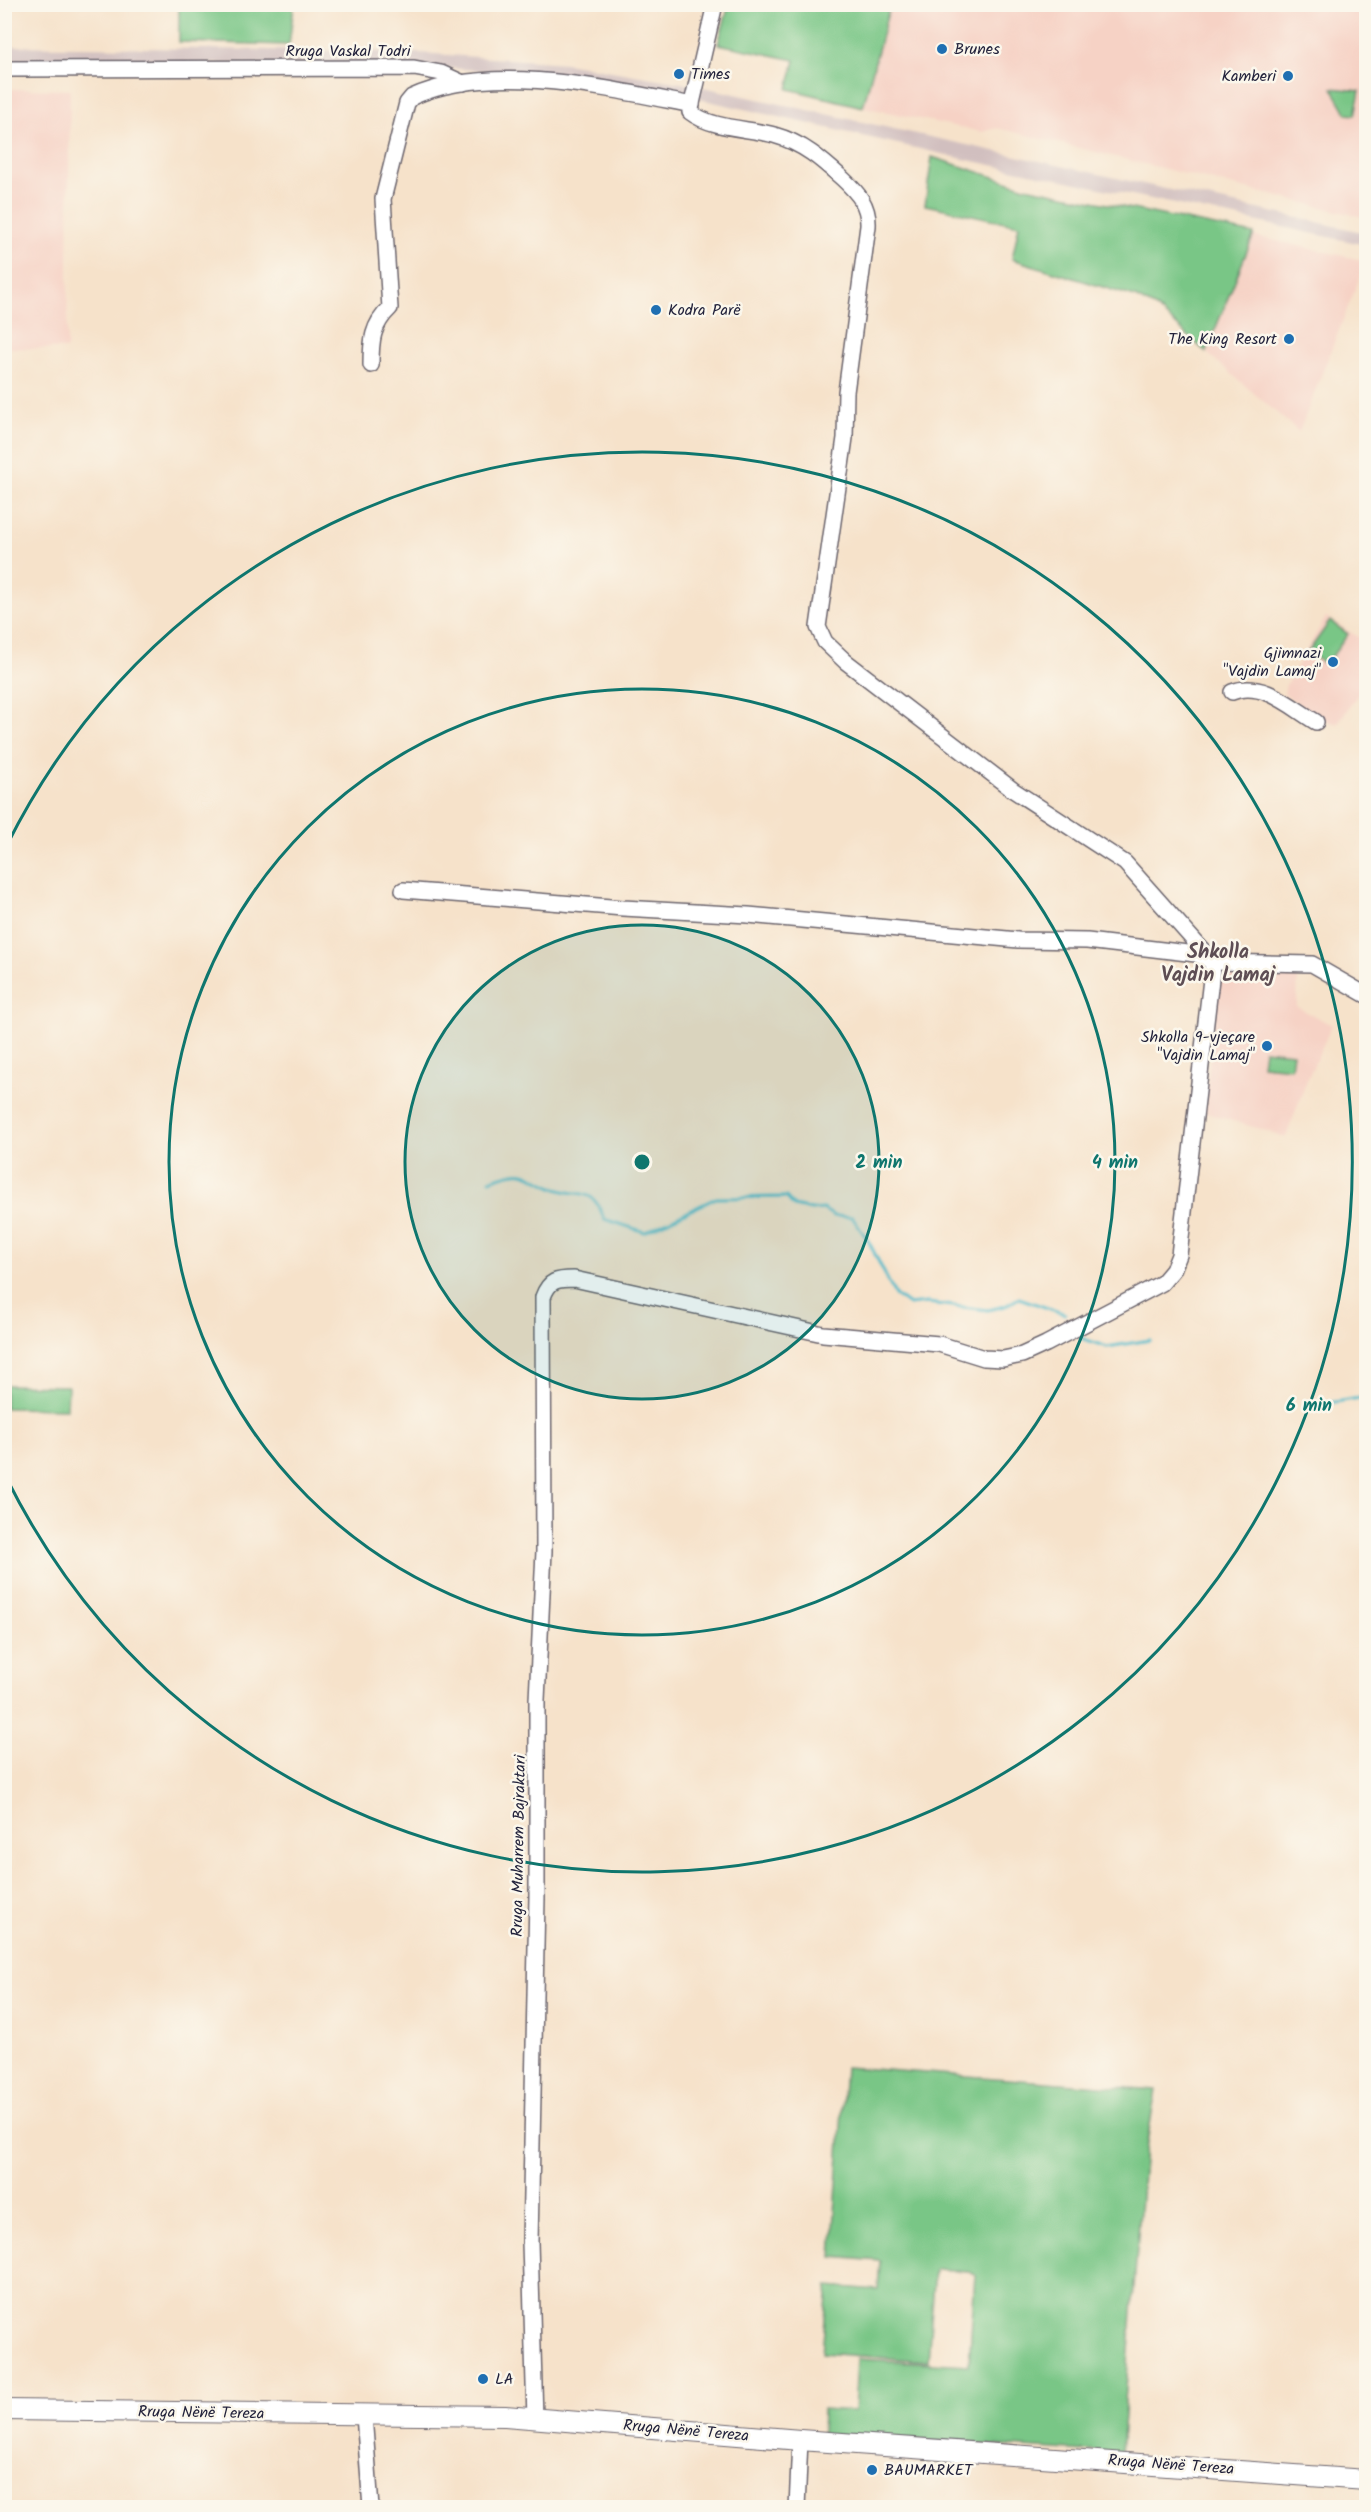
<svg xmlns="http://www.w3.org/2000/svg" width="1371" height="2512" viewBox="0 0 1371 2512" font-family="Kalam,sans-serif">
  <rect width="100%" height="100%" fill="#fbf7ec"/>
  <filter id="ink" filterUnits="userSpaceOnUse"><feTurbulence type="fractalNoise" baseFrequency=".0167" numOctaves="2"/><feDisplacementMap in="SourceGraphic" scale="12" xChannelSelector="R" yChannelSelector="G"/><feConvolveMatrix kernelMatrix="1 2 1 2 8 2 1 2 1" color-interpolation-filters="sRGB"/></filter>
  <filter id="wash" filterUnits="userSpaceOnUse"><feTurbulence type="fractalNoise" baseFrequency=".008" numOctaves="4" result="noise"/><feDisplacementMap in="SourceGraphic" scale="24" xChannelSelector="R" yChannelSelector="G"/><feGaussianBlur stdDeviation="1.35" result="paint"/><feColorMatrix in="noise" values="0 0 0 0 0 0 0 0 0 0 0 0 0 0 0 0 0 1.4 0 .05"/><feComposite in="paint" operator="in"/></filter>
  <g filter="url(#wash)">
    <rect width="100%" height="100%" fill="#f6e2ca"/>
    <g fill="#f6d2c5">
      <path d="M890 5H1366V218L997 128 982 132 863 107Z"/>
      <path d="M5 89 70 90 67 349 5 348Z"/>
      <path d="M1254 236 1366 261 1299 432 1206 352Z"/>
      <path d="M1326 617 1366 642V683L1337 724 1319 718 1284 694 1286 685Z"/>
      <path d="M1298 967 1297 1007 1332 1025 1307 1080 1286 1137 1204 1112 1219 978 1230 968Z"/>
    </g>
    <path fill="#d1bfbf" d="M5 46 405 52 565 63 703 87 1366 233V245L968 160 700 99 562 76 405 65 5 62Z"/>
    <g fill="#79c686" stroke="#4e7460" stroke-width="1.5">
      <path d="M294 5 289 45 179 42V6Z"/>
      <path d="M729 5H890L863 107 788 89 795 60 718 44Z"/>
      <path d="M1332 88 1360 91 1355 115 1347 114Z"/>
      <path d="M932 157 1025 187 1254 234 1206 352 1158 309 1135 297 1012 259 1019 225 925 205Z"/>
      <path d="M1330 621 1348 634 1326 665 1308 652Z"/>
      <path d="M1264 1050 1293 1053 1291 1068 1262 1065Z"/>
      <path d="M5 1385 68 1386 67 1409 5 1408Z"/>
      <path d="M845 2067 1156 2090 1144 2160 1121 2453 822 2435 823 2409 854 2411 857 2359 969 2365 975 2275 969 2271 935 2269 928 2361 822 2353 828 2286 878 2290 880 2261 832 2257Z"/>
    </g>
    <g fill="none" stroke-linecap="round" stroke-linejoin="round">
      <g stroke="#4fbaca" stroke-width="3">
        <path d="M490 1180C531 1165 522 1175 557 1189 581 1198 593 1185 604 1219L645 1232 716 1198 786 1197 794 1206 811 1210 823 1209 834 1216 852 1217 869 1242 895 1295 909 1305 927 1303 988 1310 1005 1306 1019 1298 1065 1314"/>
        <path d="M1081 1338 1107 1347 1150 1340"/>
        <path d="M1322 1404 1366 1397"/>
      </g>
    </g>
  </g>
  <g filter="url(#ink)">
    <g fill="none" stroke-linecap="round" stroke-linejoin="round">
      <g stroke="#6c656d" stroke-width="18">
        <g id="minor">
          <path d="M4 69 414 68 441 73 463 83"/>
          <path d="M371 365C371 341 372 325 390 308L383 199 407 103 412 97C492 61 609 89 692 105"/>
          <path d="M1232 692C1263 680 1291 707 1316 722"/>
          <path d="M403 890 623 908 748 915 1018 940 1087 941 1196 954 1213 962 1312 964 1366 995"/>
          <path d="M364 2415 371 2508"/>
          <path d="M535 2419 530 2242 537 1897V1700L544 1551 543 1297C549 1280 557 1279 574 1279L823 1334 939 1344 984 1358 1003 1359 1022 1355 1046 1344 1162 1283 1173 1270 1179 1255 1213 962 1125 863 1013 790 845 661 825 642 818 627 845 438 846 392 868 226C869 205 858 193 843 179 822 160 803 143 774 135 748 128 712 129 690 112L715 4"/>
          <path d="M797 2508 800 2440"/>
        </g>
      </g>
      <g stroke="#6c656d" stroke-width="22">
        <path id="major" d="M4 2410 505 2416 800 2440 1366 2480"/>
      </g>
      <use href="#minor" stroke="#fff" stroke-width="15"/>
      <use href="#major" stroke="#fff" stroke-width="20"/>
    </g>
  </g>
  <circle cx="642" cy="1162" r="237" fill="#0f766e" fill-opacity=".12"/>
  <g fill="none" stroke="#0f766e" stroke-width="3">
    <circle cx="642" cy="1162" r="237"/>
    <circle cx="642" cy="1162" r="473"/>
    <path d="M7 845A710 710 0 1 1 7 1479"/>
  </g>
  <g fill="#1f6fb2" stroke="#fbf7ec" stroke-width="2">
    <circle cx="942" cy="49" r="6"/>
    <circle cx="679" cy="74" r="6"/>
    <circle cx="1288" cy="76" r="6"/>
    <circle cx="656" cy="310" r="6"/>
    <circle cx="1289" cy="339" r="6"/>
    <circle cx="1333" cy="662" r="6"/>
    <circle cx="1267" cy="1046" r="6"/>
    <circle cx="483" cy="2379" r="6"/>
    <circle cx="872" cy="2470" r="6"/>
  </g>
  <g text-anchor="middle" dominant-baseline="central" stroke-width="5" stroke-linejoin="round" paint-order="stroke">
    <g font-size="16" fill="#22223b" stroke="#fbf7ec" text-anchor="start">
      <text x="954" y="49">Brunes</text>
      <text x="691" y="74">Times</text>
      <text x="1276" y="76" text-anchor="end">Kamberi</text>
      <text x="668" y="310">Kodra Parë</text>
      <text x="1277" y="339" text-anchor="end">The King Resort</text>
      <text x="1321" y="653" text-anchor="end">Gjimnazi<tspan x="1321" dy="18">"Vajdin Lamaj"</tspan></text>
      <text x="1255" y="1037" text-anchor="end">Shkolla 9-vjeçare<tspan x="1255" dy="18">"Vajdin Lamaj"</tspan></text>
      <text x="495" y="2379">LA</text>
      <text x="884" y="2470">BAUMARKET</text>
    </g>
    <g font-size="16" fill="#22223b" stroke="#fbf7ec">
      <text x="348" y="51">Rruga Vaskal Todri</text>
      <text transform="translate(519 1846) rotate(-89)">Rruga Muharrem Bajraktari</text>
      <text transform="translate(201 2413) rotate(1)">Rruga Nënë Tereza</text>
      <text transform="translate(686 2431) rotate(5)">Rruga Nënë Tereza</text>
      <text transform="translate(1171 2465) rotate(4)">Rruga Nënë Tereza</text>
    </g>
    <g font-size="20" font-weight="bold" fill="#5e4e54" stroke="#fbf7ec">
      <text x="1218" y="953">Shkolla<tspan x="1218" dy="23">Vajdin Lamaj</tspan></text>
    </g>
  </g>
  <circle cx="642" cy="1162" r="9" fill="#0f766e" stroke="#fbf7ec" stroke-width="3"/>
  <g font-size="18" text-anchor="middle" font-weight="bold" fill="#0f766e" stroke="#fbf7ec" stroke-width="5" stroke-linejoin="round" paint-order="stroke">
    <text x="879" y="1168">2 min</text>
    <text x="1115" y="1168">4 min</text>
    <text x="1309" y="1411">6 min</text>
  </g>
  <rect width="1371" height="2512" fill="none" stroke="#fbf7ec" stroke-width="24"/>
</svg>
